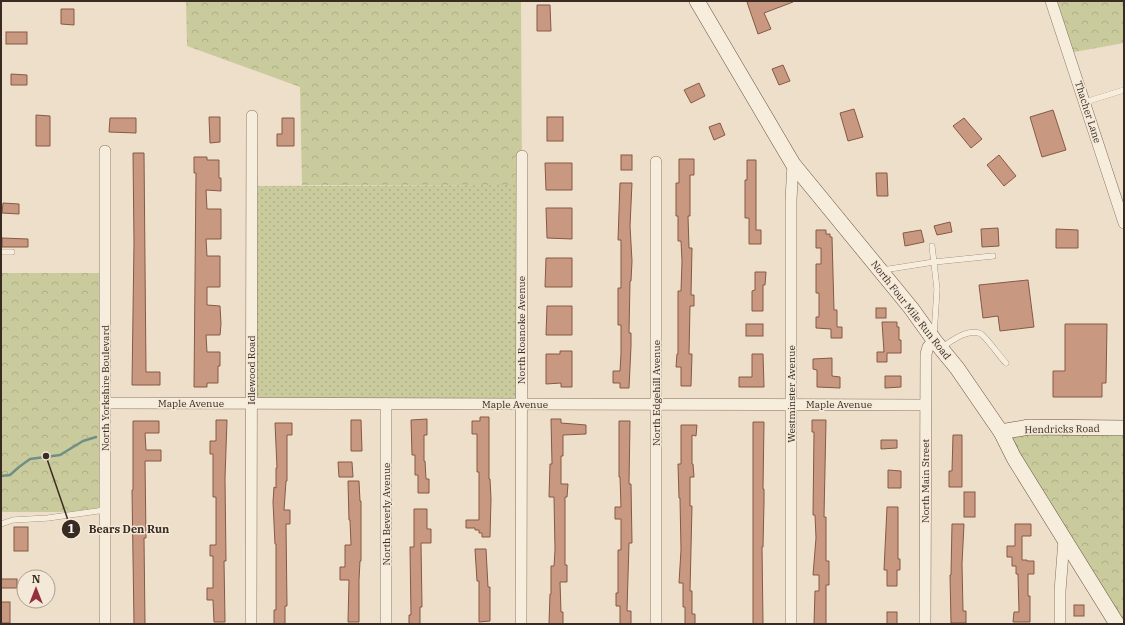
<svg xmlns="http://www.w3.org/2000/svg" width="1125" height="625" viewBox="0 0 1125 625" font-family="'IBM Plex Serif',serif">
  <defs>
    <pattern id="grass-dots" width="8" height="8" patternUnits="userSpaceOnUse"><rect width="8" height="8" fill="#cacb9d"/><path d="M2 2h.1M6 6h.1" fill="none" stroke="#aeae87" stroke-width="1.8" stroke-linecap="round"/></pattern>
    <pattern id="forest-crowns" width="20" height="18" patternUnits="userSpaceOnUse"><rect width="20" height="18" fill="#cacb9d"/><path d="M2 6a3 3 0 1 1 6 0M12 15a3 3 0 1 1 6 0" fill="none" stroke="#aeae87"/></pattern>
  </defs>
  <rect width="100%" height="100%" fill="#eddfc9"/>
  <path fill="url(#grass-dots)" d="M522 185 521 404H251L252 186Z"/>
  <g fill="url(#forest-crowns)">
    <path d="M186 1H521L522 185H302L300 87 187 46Z"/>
    <path d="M1051 1H1124V43L1069 53Z"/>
    <rect x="1" y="273" width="104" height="239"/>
    <path d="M1124 428V624L1001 432Z"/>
  </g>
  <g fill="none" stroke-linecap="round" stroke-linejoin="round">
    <path stroke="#708f85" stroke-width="2.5" d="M1 476 10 475 19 467 30 459 60 455 83 441 96 437"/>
  </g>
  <g fill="#c99881" stroke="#865945">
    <path d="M751 1H793V2L764 13 771 29 758 34 747 2Z"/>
    <path d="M537 5H550L551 31H537Z"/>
    <path d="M61 9H74V25L61 24Z"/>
    <rect x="6" y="32" width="21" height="12"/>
    <path d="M783 65 790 81 779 85 772 69Z"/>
    <path d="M11 74 27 75V85H11Z"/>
    <path d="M699 83 705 96 691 103 684 90Z"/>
    <path d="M854 109 863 137 848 141 840 113Z"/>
    <path d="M1053 110 1066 150 1042 157 1030 117Z"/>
    <path d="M36 115 50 116V146H36Z"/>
    <path d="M209 117H220V142L210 143Z"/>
    <rect x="547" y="117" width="16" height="24"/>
    <path d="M110 118H136V133L109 132Z"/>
    <path d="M282 118H294V146H277V134H282Z"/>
    <path d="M964 118 982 139 971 148 953 126Z"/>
    <path d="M720 123 725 135 714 140 709 127Z"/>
    <path d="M133 153H144L146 372H160V385H132L134 243Z"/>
    <rect x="621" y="155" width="11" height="15"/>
    <path d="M999 155 1016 176 1004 186 987 165Z"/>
    <path d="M194 157H207V160H219V178H221V191L206 190 207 209H221V239H206L207 256H220V287H207V305L220 306 221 324 220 335H206L207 352H220V366H218V383H207V387H194L196 173H194Z"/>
    <path d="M679 159H694V175H690V216H688L689 248H692L691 295H694V306H690L689 354H692L691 386H681V367H676L677 354H678V291H681L682 261 681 241H678V216H676V183H679Z"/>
    <path d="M747 160H756V230H761V244H749V218H745V180H747Z"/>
    <path d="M545 163H572V190H546Z"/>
    <path d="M876 173H887L888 196H877Z"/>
    <path d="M620 183H632L630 226 632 261 631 281H630L629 333H631V346L629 388H620V383H613V371H620L621 354V325H618V288H621V240H618Z"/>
    <path d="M3 203 19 204V214L2 213Z"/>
    <path d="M546 208H572V239L547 238Z"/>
    <path d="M950 222 952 232 937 235 934 226Z"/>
    <path d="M998 228 999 246 982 247 981 229Z"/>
    <path d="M1056 229 1078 230V248H1056Z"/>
    <path d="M816 230H826V234H830V237H832L834 310H837V327H842V338H831V329L816 328V317H819V293H816V264H821V248H816Z"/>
    <path d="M921 230 924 242 905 246 903 233Z"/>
    <path d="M2 238 28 239V247H2Z"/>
    <path d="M546 258H572V287H545Z"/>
    <path d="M755 272H766L765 285H763V311H752V291L755 290Z"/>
    <path d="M1028 280 1034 327 1000 331 998 316 983 318 979 285Z"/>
    <path d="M547 306H572V335H546Z"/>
    <rect x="876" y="308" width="10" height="10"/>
    <path d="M882 322H897V327H899V340H901V353H887V362H877V352H884Z"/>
    <rect x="746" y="324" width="17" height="12"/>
    <path d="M1065 324H1107L1106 383H1102V397H1053V371H1065Z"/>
    <path d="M560 351H572V387H561V383L546 384V354H560Z"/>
    <path d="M752 354H763L764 387H739V377H752Z"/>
    <path d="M832 358V376L840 377V388L817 387V370L813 369V359Z"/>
    <path d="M885 376H901V387L885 388Z"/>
    <path d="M480 417H489V479H490L491 499 490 537H482V533H479V530H475V528H466V520H479V472H477V434H472V421H480Z"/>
    <path d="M427 419V435H424V461H425L426 479H429V493H418V475H415V455H412L411 420Z"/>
    <path d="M551 419H561V423L586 425V434L563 435V456H561V484H568L567 497H565V565H567V582H560L561 612H563V624H549L550 594H551V566H554L555 550 554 497H549L550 464H552Z"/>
    <path d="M216 420H227L225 478 226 561H224L225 622H214L213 600H207V588H213V556H210V545H216V497H213V454H210V441H216Z"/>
    <path d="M351 420H361L362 451H351Z"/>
    <path d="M812 420H826L824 517H826V561H829V585H826V624H814L815 591H819V575H813L816 538 815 515H813L814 432H812Z"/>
    <path d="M133 421H159V433H145L146 450H161V461H145L146 538H144L145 624H134L132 490H133Z"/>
    <path d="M619 421H630L629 484H631L632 543H629L627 611H631V624H620V606H616V593H618V550H621V519H615V507H621L620 477H619Z"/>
    <path d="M753 422H764L763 489H764V502L763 547H762L763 624H753Z"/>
    <path d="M275 423H292V435H287V481H286L284 510H290V524H286L287 606H285V624H274V610H276V544H275L273 502 274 487 276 488V468H277Z"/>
    <path d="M681 425H697L696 436 692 435V464H693L694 477H690V506H692L690 591H692V614H695V624H685V607H683V583H679L681 550 680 498H679L678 464H681Z"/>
    <path d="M953 435H962V487H949V471H952Z"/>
    <path d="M881 440H897V448L881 449Z"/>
    <path d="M338 462H352L353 477H339Z"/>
    <path d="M888 470 901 471V488H888Z"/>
    <path d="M348 481H359L360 501H361V561H360L359 580V622H348L349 580H340V567H345V545H351L350 520H349Z"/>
    <rect x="964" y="492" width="11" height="25"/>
    <path d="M887 507H898V559H900V570H897V586H887V570H884Z"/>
    <path d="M414 509H427V529H431V543H421L422 607H420V624H409V615H411L410 547H414Z"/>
    <path d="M952 524H964L962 564 963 611H966V623H951L950 575H951Z"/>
    <path d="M1015 524H1031V536H1022V560H1027V561H1034V574H1028V596H1030V622H1013L1014 612H1019L1018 574H1016V566H1012V557H1007V546H1015Z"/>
    <rect x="14" y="527" width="14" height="24"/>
    <path d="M475 549H486L488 587H490V621L479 622V581H477Z"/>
    <rect x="1" y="579" width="16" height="9"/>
    <rect x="1" y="602" width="9" height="21"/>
    <rect x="1074" y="605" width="10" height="11"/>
    <rect x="887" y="612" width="10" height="12"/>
  </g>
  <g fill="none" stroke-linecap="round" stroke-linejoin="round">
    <g stroke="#88715e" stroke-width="6">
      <g id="lane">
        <path d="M1085 102 1124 90"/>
        <path d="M932 246 937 289 934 336"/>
        <path d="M1 252H12"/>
        <path d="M883 270 934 262 993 256"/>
        <path d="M941 348C950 342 969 327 981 334 987 338 1000 357 1006 363"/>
        <path d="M1 524 13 520 48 518 105 510"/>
      </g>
    </g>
    <g stroke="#88715e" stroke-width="12">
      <g id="street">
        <path d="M1051 1 1124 223"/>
        <path d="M105 403 925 405"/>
        <path d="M105 624V151"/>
        <path d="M251 624 252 116"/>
        <path d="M386 624V404"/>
        <path d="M521 624 522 156"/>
        <path d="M656 624V162"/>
        <path d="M791 624V200L793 164"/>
        <path d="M925 624 926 354 928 347 934 340"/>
        <path d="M1060 624V591L1064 540"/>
      </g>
    </g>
    <g stroke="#6a5241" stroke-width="16">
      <g id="secondary">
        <path d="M697 1 793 164 911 308 934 340 957 368 1001 432 1014 458 1117 624"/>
        <path d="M1001 432 1029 427 1124 428"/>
      </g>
    </g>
    <use href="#lane" stroke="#f7eddc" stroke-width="5.5"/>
    <use href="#street" stroke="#f7eddc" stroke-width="11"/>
    <use href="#secondary" stroke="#f7eddc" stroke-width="15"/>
  </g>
  <g text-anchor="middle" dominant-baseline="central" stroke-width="3" stroke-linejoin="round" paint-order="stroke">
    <g font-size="10" fill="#392b21" stroke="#f4e9d8">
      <text transform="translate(1088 112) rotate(72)">Thacher Lane</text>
      <text transform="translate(911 310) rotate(52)">North Four Mile Run Road</text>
      <text transform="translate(521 330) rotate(-90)">North Roanoke Avenue</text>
      <text transform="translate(251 370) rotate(-90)">Idlewood Road</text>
      <text transform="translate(105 388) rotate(-90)">North Yorkshire Boulevard</text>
      <text transform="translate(656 393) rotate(-90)">North Edgehill Avenue</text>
      <text transform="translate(791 394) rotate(-90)">Westminster Avenue</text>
      <text x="191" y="403">Maple Avenue</text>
      <text x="515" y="404">Maple Avenue</text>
      <text x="839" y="404">Maple Avenue</text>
      <text transform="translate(1062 429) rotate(-1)">Hendricks Road</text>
      <text transform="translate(925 481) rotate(-90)">North Main Street</text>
      <text transform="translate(386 514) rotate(-90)">North Beverly Avenue</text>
    </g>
  </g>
  <path fill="none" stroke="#392b21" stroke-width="1.5" d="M46 456L71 529"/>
  <g fill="#392b21" stroke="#f4e9d8" stroke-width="1.5">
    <circle cx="46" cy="456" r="4"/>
    <circle cx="71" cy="529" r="10"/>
  </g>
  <g font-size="12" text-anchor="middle" font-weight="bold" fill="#fff">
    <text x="71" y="533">1</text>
  </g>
  <g font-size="11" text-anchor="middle" font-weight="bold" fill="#392b21" stroke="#f4e9d8" stroke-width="3" stroke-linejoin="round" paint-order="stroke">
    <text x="129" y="533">Bears Den Run</text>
  </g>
  <rect width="1125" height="625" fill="none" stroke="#392b21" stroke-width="4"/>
  <g transform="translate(36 589)"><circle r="19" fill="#f4e9d8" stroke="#a99d8f"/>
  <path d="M0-3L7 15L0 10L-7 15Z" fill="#94313c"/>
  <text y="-6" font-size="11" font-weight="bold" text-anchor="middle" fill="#392b21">N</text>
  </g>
</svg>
